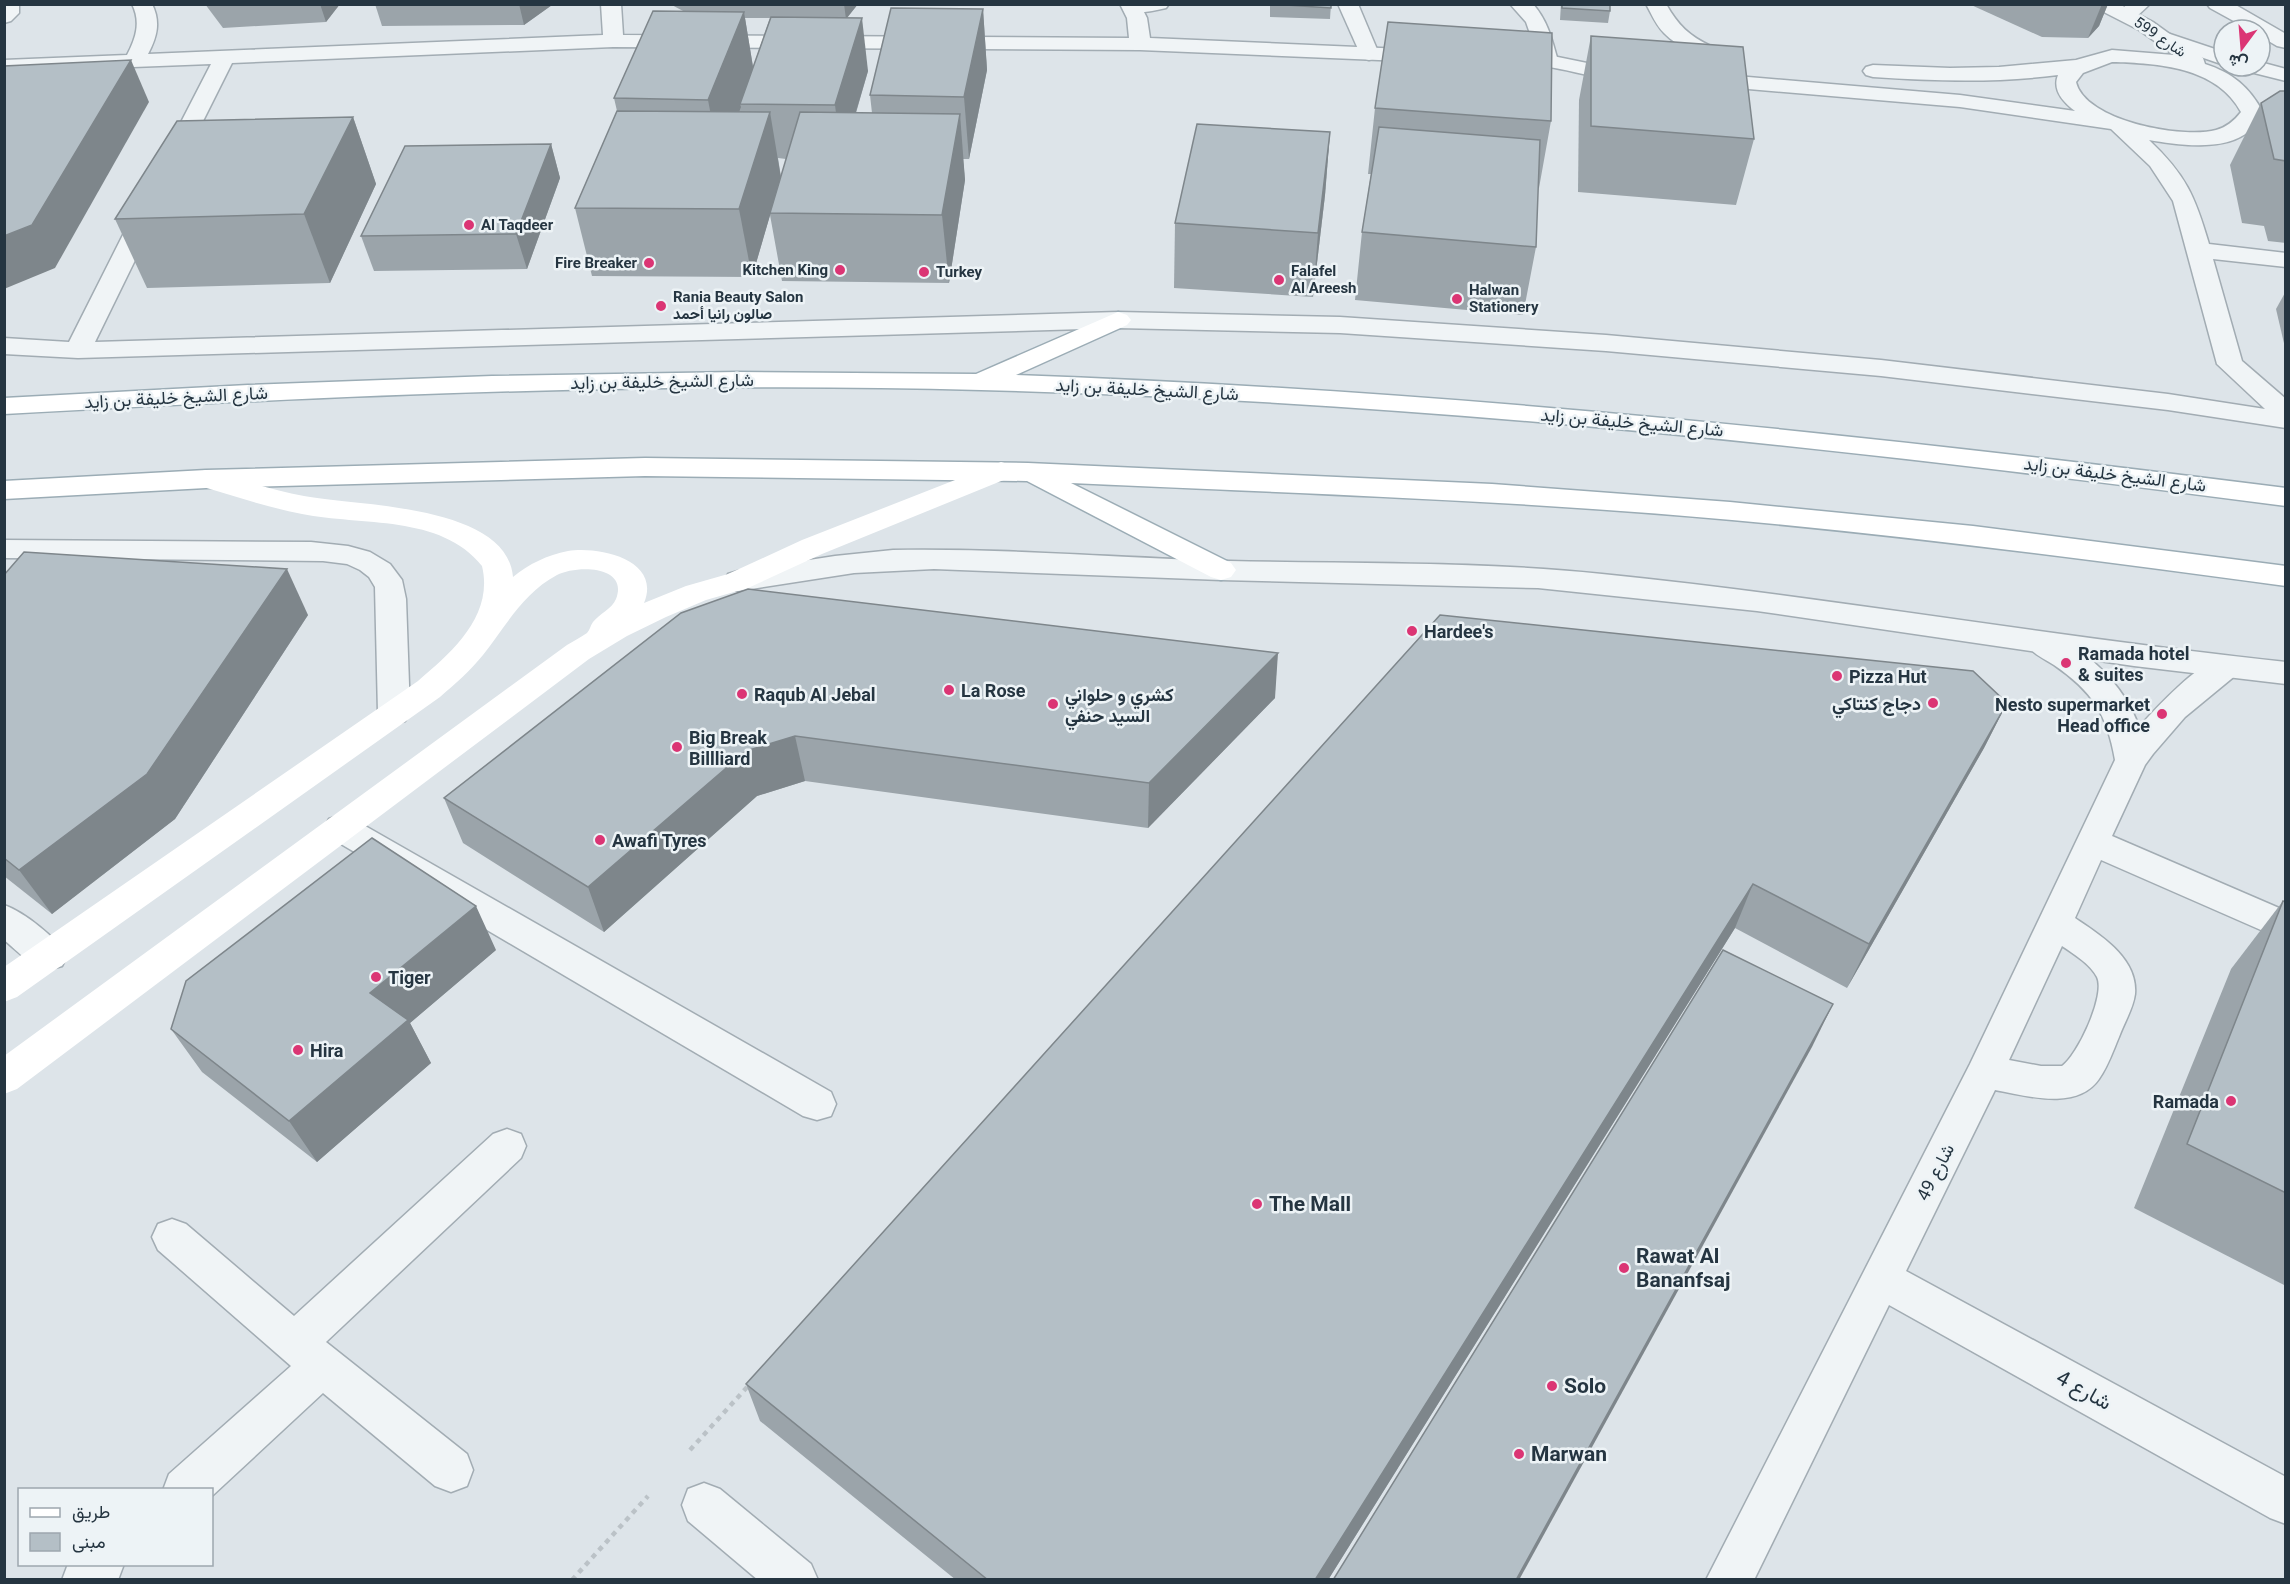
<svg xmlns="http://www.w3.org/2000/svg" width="2290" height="1584" viewBox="0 0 2290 1584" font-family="Roboto,Vazirmatn,sans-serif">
  <rect width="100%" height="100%" fill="#dde4e9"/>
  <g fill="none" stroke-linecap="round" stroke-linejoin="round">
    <g stroke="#a2acb3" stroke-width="3">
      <g id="lane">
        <path d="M4 4H19V13L11 21 4 23Z"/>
        <path d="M1125 4H1169L1166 8C1154 11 1138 14 1126 11L1123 7Z"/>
        <path d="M1338 4H1358L1379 54 1376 58 1369 60 1362 58Z"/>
        <path d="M1510 4H1533C1548 21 1552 40 1558 61L1555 65 1548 67 1541 65 1526 22Z"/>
        <path d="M2127 4H2150L2134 19H2120L2117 15Z"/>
        <path d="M2207 4H2234L2286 34V48L2277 46 2260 36V30H2250L2210 8Z"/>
        <path d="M2164 32 2224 52V65L2157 42 2154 38 2157 34Z"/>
        <path d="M2260 62 2286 69V81L2242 70 2239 66H2260Z"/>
        <path d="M4 540 311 542 348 546 370 552 390 564 402 580 406 599 410 713 405 721 394 724 383 721 378 713 375 587 369 577 360 570 347 564 323 561 4 558Z"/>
        <path d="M2040 632C2083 644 2125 685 2139 727 2155 709 2200 661 2222 657 2227 656 2231 658 2236 659L2240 667 2236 675 2185 717 2153 754 2145 765 2112 836 2286 911V941L2101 860 2075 918C2100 935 2138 958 2135 994 2133 1009 2124 1023 2119 1037 2113 1051 2108 1066 2099 1079 2077 1111 2027 1096 1995 1090L1906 1271 2286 1477V1524L2270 1518 1889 1305 1754 1580H1706L1970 1064 2115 760C2107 714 2092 691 2054 665 2043 658 2031 653 2025 642L2029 635ZM2062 946C2074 954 2090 964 2097 977 2106 995 2077 1056 2062 1066H2041L2009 1060Z"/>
        <path d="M341 815 353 819 831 1092 836 1104 831 1116 817 1120 803 1116 329 837 324 828 329 819Z"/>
        <path d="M4 905C24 912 57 938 67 956L62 966C36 975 23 955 4 940Z"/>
        <path d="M507 1129 521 1134 526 1146 521 1158 326 1342 467 1454 473 1470 467 1486 451 1492 435 1486 323 1393 212 1496V1490H163L169 1474 291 1366 158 1250 152 1237 158 1224 172 1219 186 1224 294 1316 493 1134Z"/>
        <path d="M704 1483 720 1489 811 1564 818 1580H758L688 1521 682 1505 688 1489Z"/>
        <path d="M68 1564H124L118 1580H62Z"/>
      </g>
    </g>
    <g stroke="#a2acb3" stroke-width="3">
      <g id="street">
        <path d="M132 4H152C161 22 157 37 148 54L603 35 601 4H621L623 35 1129 38 1127 18 1120 4H1140L1147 18 1150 38 1427 50 1434 52 1437 56 1434 60 1427 62 1140 50 613 47 232 63 183 161 180 166 172 168 164 166 161 161 211 64 4 72V60L127 55C136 38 141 22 132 4Z"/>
        <path d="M1646 4H1666C1678 25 1689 36 1711 46 1721 49 1736 51 1741 59L1738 63C1718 68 1678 48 1664 33 1656 25 1652 15 1646 4Z"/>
        <path d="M2093 4H2119L2153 22 2203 58 2205 64C2233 73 2249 87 2263 112 2259 118 2254 126 2249 131 2226 152 2177 145 2149 140 2186 175 2195 196 2209 244L2286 253V267L2213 259 2242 361 2286 399V428L2168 410 1881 376 1606 351 1340 333 1118 328 78 358 4 354V338L69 342 137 207 141 202 149 200 157 202 161 207 95 342 1118 312 1340 317 1606 335 1881 360 2168 394 2265 409 2217 364 2173 201 2150 166 2111 129 1960 107 1702 85 1695 83 1691 79 1695 75 1702 73 1960 95 2075 111C2063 102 2052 90 2058 75 1997 83 1935 81 1873 77L1866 75 1863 71 1866 67 1873 65 1950 68 1999 67 2076 60 2112 50 2174 55 2139 30 2096 8ZM2112 62C2158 63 2217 67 2241 112 2234 121 2227 127 2216 130 2182 139 2085 121 2076 82L2083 73Z"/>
        <path d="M1505 53 1548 55 1587 63 1637 69 1640 73 1637 77C1610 84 1577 71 1549 67 1532 65 1514 68 1498 63L1495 59 1498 55Z"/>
        <path d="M893 550C1006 548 1118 558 1230 561 1354 564 1479 561 1602 574 1831 597 2057 638 2286 662V684L2134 666 1757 611 1538 588 1221 580 934 569 854 573 738 591 728 588 723 581 728 574 738 571 835 556Z"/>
      </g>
    </g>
    <g stroke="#9bacb5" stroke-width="3">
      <g id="primary">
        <path d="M1118 312 1127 315 1131 320 1127 325 1016 375C1441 390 1863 434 2286 488V506C1852 449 1418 401 981 390 655 381 330 396 4 414V398L248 385 492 376 737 372 976 374Z"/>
        <path d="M645 458 1028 463 1492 484 1730 502 1973 526 2286 566V586C2101 561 1917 537 1732 520 1512 500 1291 493 1071 483L1231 563 1236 570 1231 577 1221 580 1211 577 1027 481 645 476 206 488 4 499V481L206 470Z"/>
      </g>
    </g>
    <g stroke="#bbc2c7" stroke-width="4.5" stroke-dasharray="5 5" stroke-linecap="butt">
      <path d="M690 1450 749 1385"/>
      <path d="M572 1580 648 1496"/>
    </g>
    <use href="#lane" fill="#f0f4f6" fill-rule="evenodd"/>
    <use href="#street" fill="#f0f4f6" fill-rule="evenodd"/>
    <path fill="#fff" fill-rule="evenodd" d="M1001 462 1011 465 1015 471 1011 477 822 554 748 588 706 600 666 617 627 636 589 659 17 1089 4 1094V1056L567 645C574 641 581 637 587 633 590 630 590 626 593 622 599 614 612 609 616 599 629 565 576 565 557 575 523 593 506 626 483 655 470 671 455 684 440 697L17 997 4 1002V967L418 681C452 652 494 616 482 566 441 514 361 526 302 514 266 507 231 495 196 485L192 479 196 473 206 470C239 479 271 490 304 496 356 506 507 504 513 577 529 564 547 555 568 551 598 546 662 559 644 603L686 586 728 574 802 540Z"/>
    <use href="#primary" fill="#fff" fill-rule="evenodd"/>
  </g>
  <g fill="#9ba4aa" fill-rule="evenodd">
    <path d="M205 4H340L326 22 223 28Z"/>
    <path d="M375 4H551L552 5 524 25 382 26Z"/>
    <path d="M670 4H858L847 18 868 71 856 113H872L870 95 983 9 987 70 969 159H963L965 180 949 283 782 281 770 215 752 277 592 276 575 208 617 111 614 98 685 12ZM745 18H770L753 67ZM778 158 786 159 781 177Z"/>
    <path d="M1270 4H1331L1330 19 1270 17Z"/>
    <path d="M1561 4H1610V11L1608 23 1560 20Z"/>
    <path d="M1969 4H2108L2099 26 2088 38 2042 37Z"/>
    <path d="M1591 36 1754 139 1736 205 1578 192 1579 100Z"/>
    <path d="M2286 91V243L2268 241 2264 226 2242 223 2230 165 2261 103Z"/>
    <path d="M1375 108 1551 121 1539 188H1538L1536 247 1523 315 1355 300 1362 232 1371 174H1368Z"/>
    <path d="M353 117 376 184 330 283 147 288 115 219Z"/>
    <path d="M1330 132 1325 195 1313 297 1174 288 1175 223Z"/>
    <path d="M551 144 560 178 527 269 374 271 361 236Z"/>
    <path d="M2286 291V352L2276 309Z"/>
    <path d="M4 575 308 615 175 819 52 914 4 876Z"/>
    <path d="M748 589 1275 698 1148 828 805 781 757 796 604 932 463 843 444 798Z"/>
    <path d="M2007 703 1984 748 1847 988 1735 928 1328 1580H956L760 1421 746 1384Z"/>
    <path d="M2283 901 2286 902V1286L2134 1208 2231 969Z"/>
    <path d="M496 950 410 1023 431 1063 317 1162 202 1072 171 1029Z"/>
  </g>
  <g fill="#7e868b">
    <path d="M320 4H340L326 22Z"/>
    <path d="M519 4H551L552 5 524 25Z"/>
    <path d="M844 4H858L846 19Z"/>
    <path d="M2102 4H2108L2099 26 2088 38Z"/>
    <path d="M983 9 987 70 969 159 964 97Z"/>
    <path d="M744 12 754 73 740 104 741 107 720 162 708 100Z"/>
    <path d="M862 18 868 71 842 159 835 105Z"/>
    <path d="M131 60 149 102 55 268 4 289V236Z"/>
    <path d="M770 112 781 178 752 277 739 209Z"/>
    <path d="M960 114 965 180 949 283 942 215Z"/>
    <path d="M353 117 376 184 330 283 304 214Z"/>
    <path d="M1330 132 1325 195 1313 297 1318 233Z"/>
    <path d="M551 144 560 178 527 269 516 234Z"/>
    <path d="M287 569 308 615 175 819 52 914 19 870Z"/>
    <path d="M1278 653 1275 698 1148 828 1149 783Z"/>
    <path d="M2007 703 1984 748 1847 988 1869 944Z"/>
    <path d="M795 736 805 781 757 796 604 932 588 887 746 751Z"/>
    <path d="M1753 884 1735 928 1328 1580H1315Z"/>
    <path d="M476 906 496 950 410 1023 431 1063 317 1162 289 1121 370 993Z"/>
    <path d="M1833 1004 1812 1047 1519 1580H1516Z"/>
  </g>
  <g fill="#b4bfc6" stroke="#7e868b" stroke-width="1.5">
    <path d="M1270 4H1331V8Z"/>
    <path d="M1562 4H1610V11L1562 8Z"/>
    <path d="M891 8 983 9 964 97 870 95Z"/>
    <path d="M653 11 744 12 708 100 614 98Z"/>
    <path d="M771 17 862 18 835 105 740 104Z"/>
    <path d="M1388 22 1552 33 1551 121 1375 108Z"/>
    <path d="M1591 36 1743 47 1754 139 1591 126Z"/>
    <path d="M131 60 32 225 4 236V66Z"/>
    <path d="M2280 91H2286V161L2274 159 2261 103Z"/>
    <path d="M617 111 770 112 739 209 575 208Z"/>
    <path d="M800 112 960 114 942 215 770 213Z"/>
    <path d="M353 117 304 214 115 219 177 121Z"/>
    <path d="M1197 124 1330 132 1318 233 1175 223Z"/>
    <path d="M1379 127 1540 140 1536 247 1362 232Z"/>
    <path d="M551 144 516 234 361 236 405 146Z"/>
    <path d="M24 552 287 569 147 774 19 870 4 858V575Z"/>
    <path d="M748 589 1278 653 1149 783 795 736 746 751 588 887 444 798 681 613Z"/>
    <path d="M1440 615 1973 671 2007 703 1869 944 1753 884 1315 1580H988L746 1384Z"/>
    <path d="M372 838 476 906 370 993 408 1020 289 1121 171 1029 186 981Z"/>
    <path d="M2283 901 2286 902V1193L2187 1144Z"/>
    <path d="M1723 950 1833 1004 1516 1580H1333Z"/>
  </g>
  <g fill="#db3574" stroke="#edf3f6" stroke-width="2">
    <circle cx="469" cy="225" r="6"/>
    <circle cx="649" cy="263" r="6"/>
    <circle cx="840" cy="270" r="6"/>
    <circle cx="924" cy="272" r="6"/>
    <circle cx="1279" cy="280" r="6"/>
    <circle cx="1457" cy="299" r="6"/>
    <circle cx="661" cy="306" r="6"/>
    <circle cx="1412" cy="631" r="6"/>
    <circle cx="2066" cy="663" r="6"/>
    <circle cx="1837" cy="676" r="6"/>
    <circle cx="949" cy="690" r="6"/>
    <circle cx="742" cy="694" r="6"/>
    <circle cx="1933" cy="703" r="6"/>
    <circle cx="1053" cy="704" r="6"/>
    <circle cx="2162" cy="714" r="6"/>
    <circle cx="677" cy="747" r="6"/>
    <circle cx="600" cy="840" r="6"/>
    <circle cx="376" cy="977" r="6"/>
    <circle cx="298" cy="1050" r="6"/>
    <circle cx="2231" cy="1101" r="6"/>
    <circle cx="1257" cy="1204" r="6"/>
    <circle cx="1624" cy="1268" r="6"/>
    <circle cx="1552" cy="1386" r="6"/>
    <circle cx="1519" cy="1454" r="6"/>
  </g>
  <g text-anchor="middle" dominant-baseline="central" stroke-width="5" stroke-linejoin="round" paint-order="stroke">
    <g font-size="15" fill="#253541" stroke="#edf3f6">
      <text transform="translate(2160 37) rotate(34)">شارع 599</text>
    </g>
    <g font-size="15" font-weight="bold" fill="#253541" stroke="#edf3f6" text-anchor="start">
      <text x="481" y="225">Al Taqdeer</text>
      <text x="637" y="263" text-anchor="end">Fire Breaker</text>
      <text x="828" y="270" text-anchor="end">Kitchen King</text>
      <text x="1291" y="271">Falafel<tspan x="1291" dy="17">Al Areesh</tspan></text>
      <text x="936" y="272">Turkey</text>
      <text x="1469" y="290">Halwan<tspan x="1469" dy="17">Stationery</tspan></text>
      <text x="673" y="297">Rania Beauty Salon<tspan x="673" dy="17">صالون رانيا أحمد</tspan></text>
    </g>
    <g font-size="18" fill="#253541" stroke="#edf3f6">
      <text transform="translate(662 381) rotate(-1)">شارع الشيخ خليفة بن زايد</text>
      <text transform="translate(1147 389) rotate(3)">شارع الشيخ خليفة بن زايد</text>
      <text transform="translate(176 397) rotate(-3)">شارع الشيخ خليفة بن زايد</text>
      <text transform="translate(1632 422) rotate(5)">شارع الشيخ خليفة بن زايد</text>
      <text transform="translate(2115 474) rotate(7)">شارع الشيخ خليفة بن زايد</text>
      <text transform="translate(1935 1172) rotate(-63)">شارع 49</text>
    </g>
    <g font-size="18" font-weight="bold" fill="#253541" stroke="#edf3f6" text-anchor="start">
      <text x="1424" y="631">Hardee's</text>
      <text x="2078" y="653">Ramada hotel<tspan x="2078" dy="21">&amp; suites</tspan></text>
      <text x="1849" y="676">Pizza Hut</text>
      <text x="961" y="690">La Rose</text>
      <text x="754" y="694">Raqub Al Jebal</text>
      <text x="1065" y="694">كشري و حلواني<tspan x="1065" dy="21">السيد حنفي</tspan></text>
      <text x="1921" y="703" text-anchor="end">دجاج كنتاكي</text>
      <text x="2150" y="704" text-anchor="end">Nesto supermarket<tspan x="2150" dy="21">Head office</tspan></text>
      <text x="689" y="737">Big Break<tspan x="689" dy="21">Billliard</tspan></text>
      <text x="612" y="840">Awafi Tyres</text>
      <text x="388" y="977">Tiger</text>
      <text x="310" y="1050">Hira</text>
      <text x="2219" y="1101" text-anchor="end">Ramada</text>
    </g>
    <g font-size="21" font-weight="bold" fill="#253541" stroke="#edf3f6" text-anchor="start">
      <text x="1269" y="1204">The Mall</text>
      <text x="1636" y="1256">Rawat Al<tspan x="1636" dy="24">Bananfsaj</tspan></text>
      <text x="1564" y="1386">Solo</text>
      <text x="1531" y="1454">Marwan</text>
    </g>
    <g font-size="21" fill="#253541" stroke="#edf3f6">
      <text transform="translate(2084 1390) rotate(29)">شارع 4</text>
    </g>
  </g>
  <rect width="2290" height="1584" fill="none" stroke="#253541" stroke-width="12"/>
  <rect x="18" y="1488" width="195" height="78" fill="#edf3f6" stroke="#9da7ae" stroke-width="1.5"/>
  <rect x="30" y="1508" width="30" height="9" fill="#ffffff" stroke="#9da7ae" stroke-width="1.5"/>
  <text x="72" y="1518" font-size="18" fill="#253541">طريق</text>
  <rect x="30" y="1533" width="30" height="18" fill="#b4bfc6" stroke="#9da7ae" stroke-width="1.5"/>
  <text x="72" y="1548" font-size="18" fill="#253541">مبنى</text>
  <g transform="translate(2242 48) rotate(196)"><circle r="28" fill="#edf3f6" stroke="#9da7ae" stroke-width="1.5"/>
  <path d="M0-4.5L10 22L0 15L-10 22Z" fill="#db3574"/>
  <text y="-9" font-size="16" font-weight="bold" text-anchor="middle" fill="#253541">ش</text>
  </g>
</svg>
